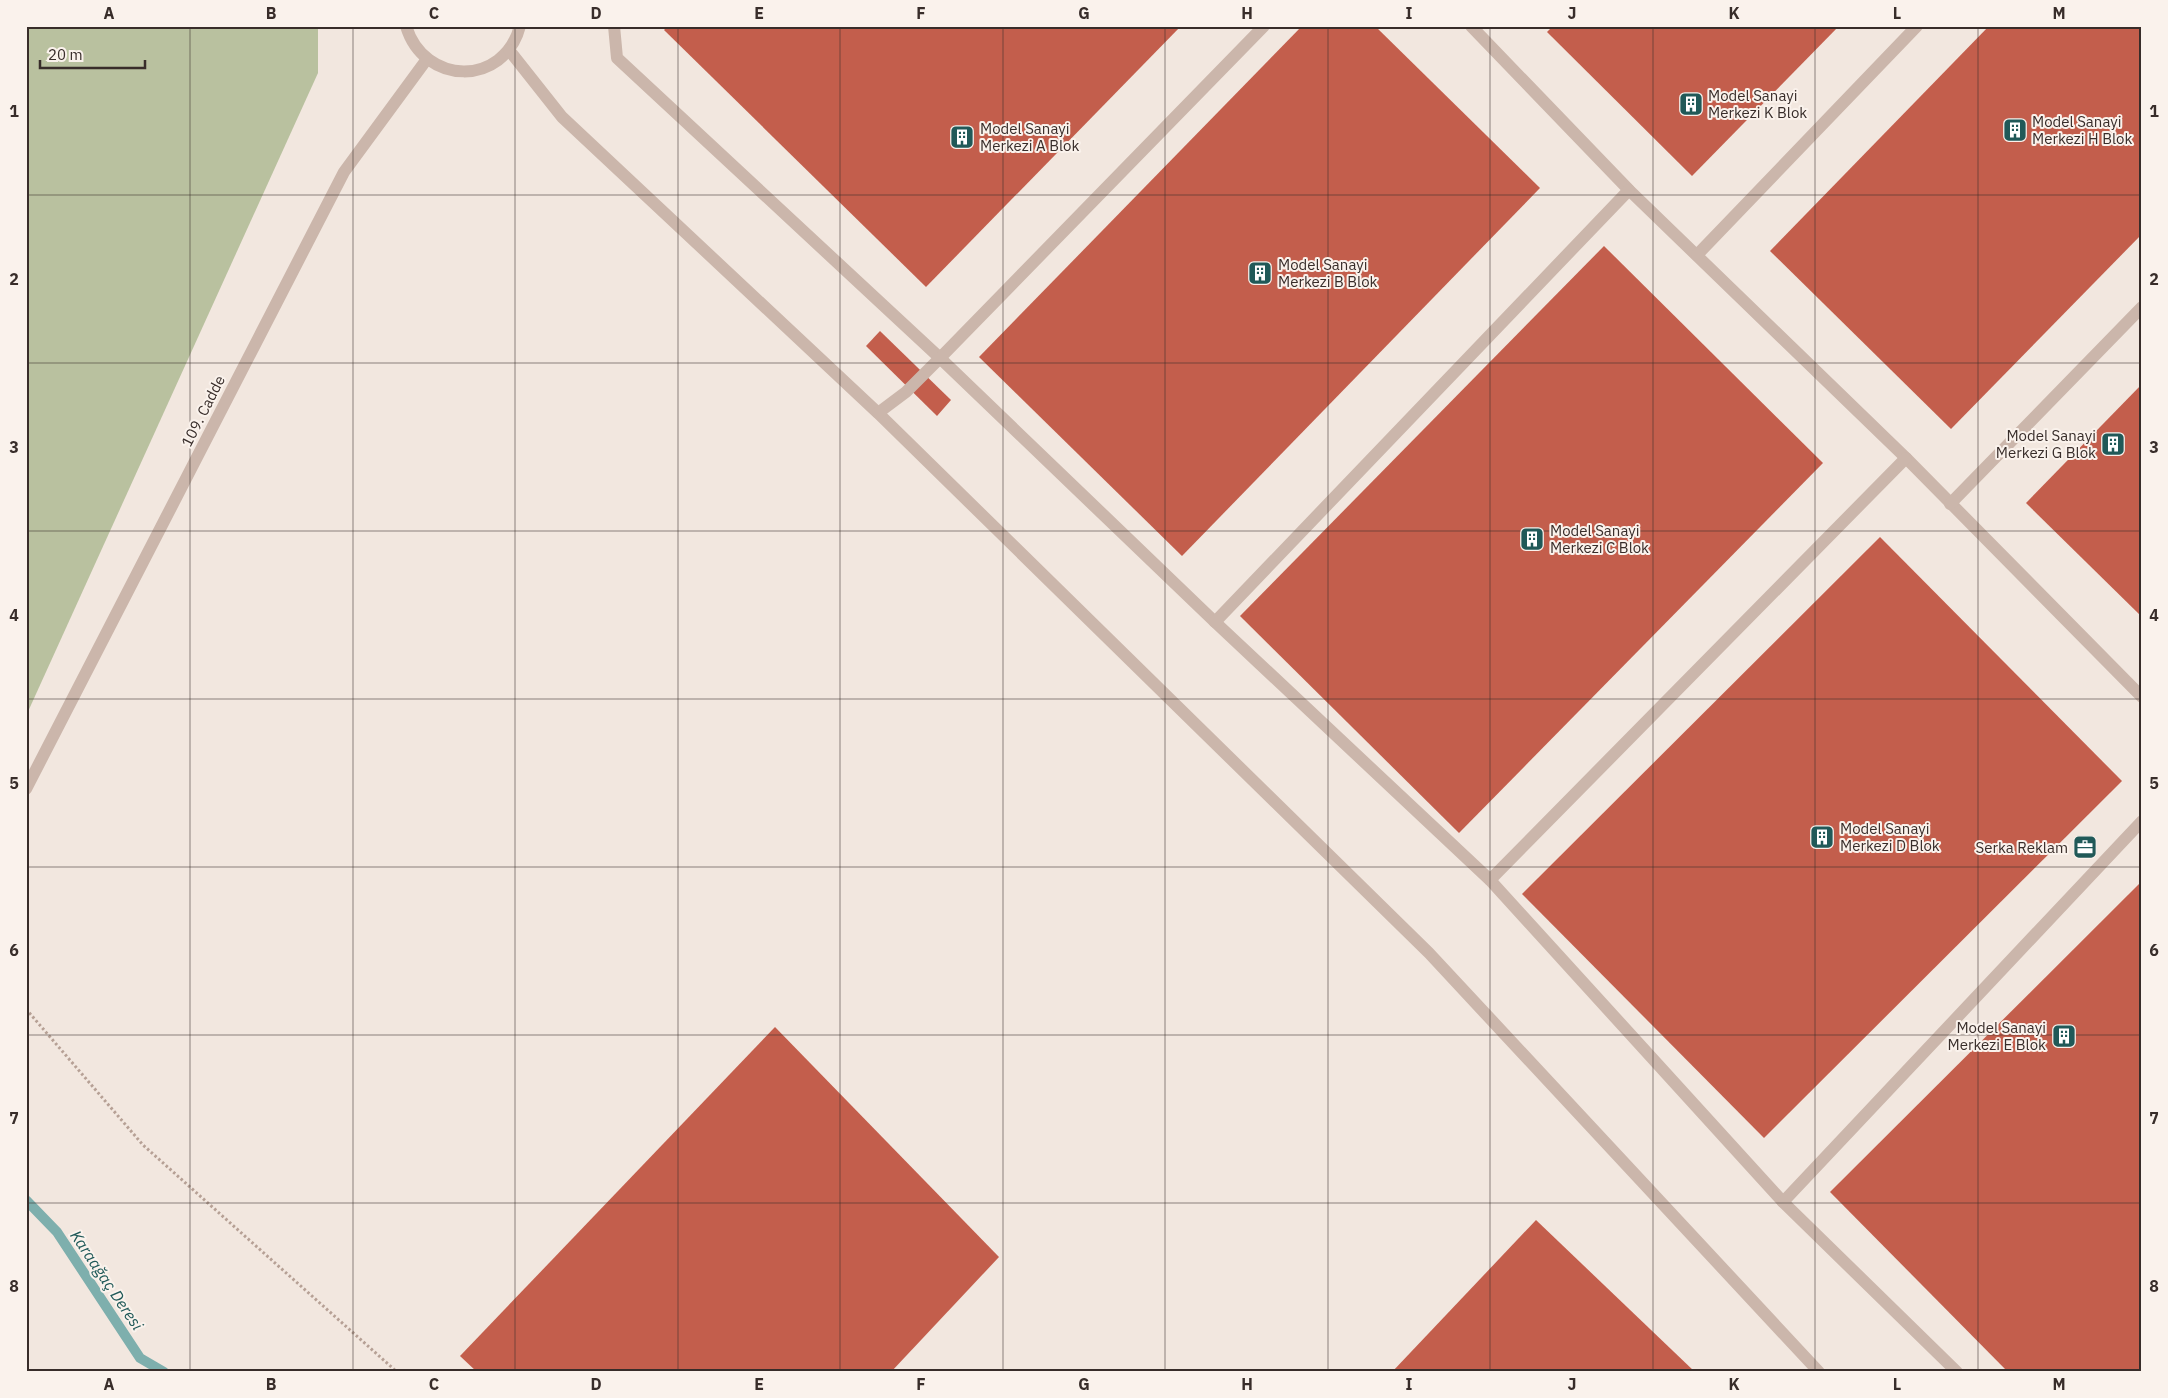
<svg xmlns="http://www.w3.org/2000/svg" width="2168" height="1398" viewBox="0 0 2168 1398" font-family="'IBM Plex Sans',sans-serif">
  <rect width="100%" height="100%" fill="#f2e7df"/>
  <path fill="#b9c19f" d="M26 26H318V73L26 716Z"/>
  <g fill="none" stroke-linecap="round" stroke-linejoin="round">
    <path stroke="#7eafad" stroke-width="10" d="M26 1200 57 1232 140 1358 164 1372"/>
  </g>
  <g fill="#c35e4c">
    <path d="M668 26H1181L926 287 664 30Z"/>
    <path d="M1302 26H1375L1540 188 1182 556 979 357Z"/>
    <path d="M1553 26H1839L1692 176 1547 32Z"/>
    <path d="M1989 26H2142V234L1951 429 1770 251Z"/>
    <path d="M1604 246 1823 463 1459 833 1240 616Z"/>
    <path d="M880 331 951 400 937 416 866 346Z"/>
    <path d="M2142 384V617L2026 503Z"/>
    <path d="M1880 537 2122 781 1764 1138 1522 894Z"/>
    <path d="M2142 881V1372H2008L1830 1192Z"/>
    <path d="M775 1027 999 1257 891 1372H477L460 1356Z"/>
    <path d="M1536 1220 1695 1372H1392Z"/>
  </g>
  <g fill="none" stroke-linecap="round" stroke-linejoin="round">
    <path stroke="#b6a095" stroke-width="3" stroke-dasharray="2.5 2.5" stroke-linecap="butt" d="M26 1009 143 1145 397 1372"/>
    <g stroke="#cbb6ab" stroke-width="12">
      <path d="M406 26C424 86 504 87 520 26"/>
      <path d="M614 26 617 58 940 358 1215 622 1490 880 1783 1202 1957 1372"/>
      <path d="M1471 26 1629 190 1906 458 2142 697"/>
      <path d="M509 50 562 117 878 413 1429 953 1819 1372"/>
      <path d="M1697 255 1917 26"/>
      <path d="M878 413 906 392 940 358 1264 26"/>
      <path d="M1950 504 2142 307"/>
      <path d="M1215 622 1629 190"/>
      <path d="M26 789 344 172 427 59"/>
      <path d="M1490 880 1906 458"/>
      <path d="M1783 1202 2142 821"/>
    </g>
  </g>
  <path fill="none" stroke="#382d2a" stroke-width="1" stroke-opacity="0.55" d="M190 26V1372M353 26V1372M515 26V1372M678 26V1372M840 26V1372M1003 26V1372M1165 26V1372M1328 26V1372M1490 26V1372M1653 26V1372M1815 26V1372M1978 26V1372M26 195H2142M26 363H2142M26 531H2142M26 699H2142M26 867H2142M26 1035H2142M26 1203H2142"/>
  <defs>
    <g id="building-square" transform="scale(1.25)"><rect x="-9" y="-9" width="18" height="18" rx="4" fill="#205958" stroke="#faf2ec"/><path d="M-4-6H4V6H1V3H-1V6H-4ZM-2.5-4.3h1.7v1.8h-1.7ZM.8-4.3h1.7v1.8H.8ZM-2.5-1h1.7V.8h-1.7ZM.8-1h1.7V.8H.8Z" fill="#fff"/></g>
    <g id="office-square" transform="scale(1.25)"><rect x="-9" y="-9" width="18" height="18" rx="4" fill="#205958" stroke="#faf2ec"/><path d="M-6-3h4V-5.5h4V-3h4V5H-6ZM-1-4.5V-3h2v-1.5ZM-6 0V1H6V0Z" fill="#fff"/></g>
  </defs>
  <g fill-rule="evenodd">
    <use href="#building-square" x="1691" y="104"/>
    <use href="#building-square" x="2015" y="130"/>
    <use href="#building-square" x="962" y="137"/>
    <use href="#building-square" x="1260" y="273"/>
    <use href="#building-square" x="2113" y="444"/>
    <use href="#building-square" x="1532" y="539"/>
    <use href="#building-square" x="1822" y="837"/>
    <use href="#office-square" x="2085" y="847"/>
    <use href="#building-square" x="2064" y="1036"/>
  </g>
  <g text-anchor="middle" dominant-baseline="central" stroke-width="4" stroke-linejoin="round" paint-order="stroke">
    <g font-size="15" fill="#382d2a" stroke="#faf2ec" text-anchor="start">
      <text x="1708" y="95">Model Sanayi<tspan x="1708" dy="17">Merkezi K Blok</tspan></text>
      <text x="2032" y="121">Model Sanayi<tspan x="2032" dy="17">Merkezi H Blok</tspan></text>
      <text x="980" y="128">Model Sanayi<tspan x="980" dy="17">Merkezi A Blok</tspan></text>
      <text x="1278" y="264">Model Sanayi<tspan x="1278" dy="17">Merkezi B Blok</tspan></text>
      <text x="2096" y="435" text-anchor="end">Model Sanayi<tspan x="2096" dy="17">Merkezi G Blok</tspan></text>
      <text x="1550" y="530">Model Sanayi<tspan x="1550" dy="17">Merkezi C Blok</tspan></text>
      <text x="1840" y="828">Model Sanayi<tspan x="1840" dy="17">Merkezi D Blok</tspan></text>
      <text x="2068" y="847" text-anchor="end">Serka Reklam</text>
      <text x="2046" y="1027" text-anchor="end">Model Sanayi<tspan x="2046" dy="17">Merkezi E Blok</tspan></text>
    </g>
    <g font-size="15" fill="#382d2a" stroke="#faf2ec">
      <text transform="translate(203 411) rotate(-63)">109. Cadde</text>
    </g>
    <g font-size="16" font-style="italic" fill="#205958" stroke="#faf2ec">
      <text transform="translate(107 1280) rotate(56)">Karaağaç Deresi</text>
    </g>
  </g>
  <rect width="2168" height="1398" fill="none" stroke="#faf2ec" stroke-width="55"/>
  <path d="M40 60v8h105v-8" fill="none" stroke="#382d2a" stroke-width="2.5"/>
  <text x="48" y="60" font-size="15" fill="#382d2a" stroke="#faf2ec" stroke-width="4" paint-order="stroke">20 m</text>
  <rect x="28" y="28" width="2112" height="1342" fill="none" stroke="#382d2a" stroke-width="2"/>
  <g font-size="16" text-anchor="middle" font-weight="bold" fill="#382d2a">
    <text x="109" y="19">A</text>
    <text x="271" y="19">B</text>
    <text x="434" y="19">C</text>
    <text x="596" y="19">D</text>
    <text x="759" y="19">E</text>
    <text x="921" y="19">F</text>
    <text x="1084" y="19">G</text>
    <text x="1247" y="19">H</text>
    <text x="1409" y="19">I</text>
    <text x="1572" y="19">J</text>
    <text x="1734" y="19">K</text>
    <text x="1897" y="19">L</text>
    <text x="2059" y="19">M</text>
    <text x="14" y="117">1</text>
    <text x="2154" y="117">1</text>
    <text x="14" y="285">2</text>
    <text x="2154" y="285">2</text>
    <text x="14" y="453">3</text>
    <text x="2154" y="453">3</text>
    <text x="14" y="621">4</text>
    <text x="2154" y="621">4</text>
    <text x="14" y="789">5</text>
    <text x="2154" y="789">5</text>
    <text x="14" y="956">6</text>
    <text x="2154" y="956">6</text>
    <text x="14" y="1124">7</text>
    <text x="2154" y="1124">7</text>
    <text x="14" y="1292">8</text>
    <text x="2154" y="1292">8</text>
    <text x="109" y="1390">A</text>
    <text x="271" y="1390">B</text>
    <text x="434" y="1390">C</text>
    <text x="596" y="1390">D</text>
    <text x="759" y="1390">E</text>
    <text x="921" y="1390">F</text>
    <text x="1084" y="1390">G</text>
    <text x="1247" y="1390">H</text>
    <text x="1409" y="1390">I</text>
    <text x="1572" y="1390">J</text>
    <text x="1734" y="1390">K</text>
    <text x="1897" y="1390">L</text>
    <text x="2059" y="1390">M</text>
  </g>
</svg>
